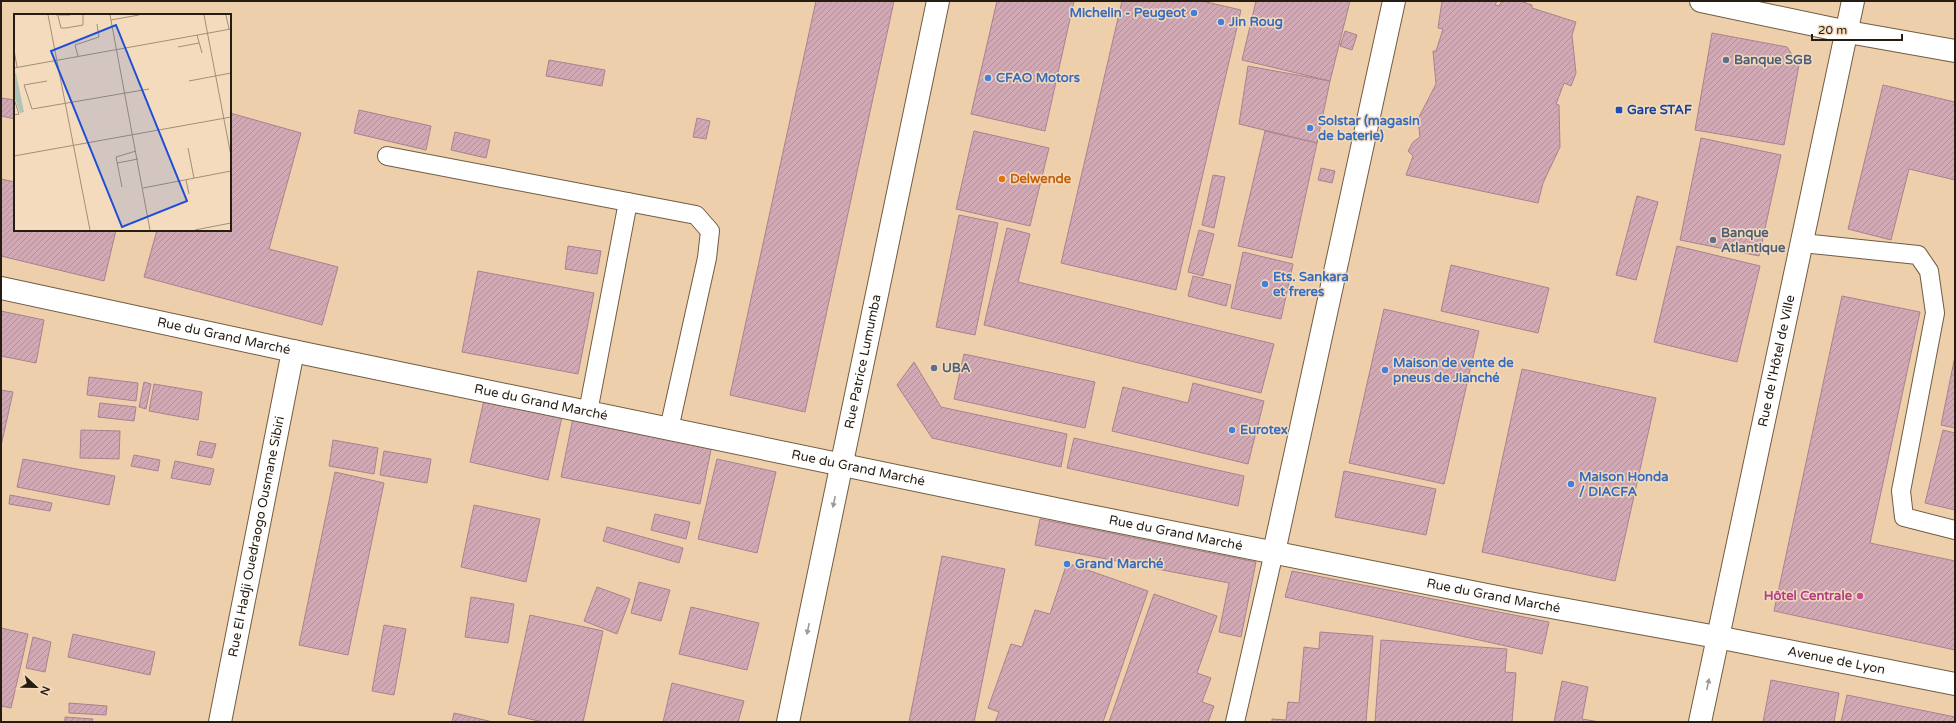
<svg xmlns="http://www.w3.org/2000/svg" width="1956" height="723" viewBox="0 0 1956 723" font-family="'Varela Round',sans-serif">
  <defs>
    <pattern id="building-hatch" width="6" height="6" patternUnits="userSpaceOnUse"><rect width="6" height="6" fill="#d0a9b5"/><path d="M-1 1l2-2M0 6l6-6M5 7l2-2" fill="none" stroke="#b2919b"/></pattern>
  </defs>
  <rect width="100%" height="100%" fill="#f4dbbd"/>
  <path fill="#edd0ab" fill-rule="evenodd" d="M1 1H1955V722H1ZM15 15H230V230H15Z"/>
  <g fill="url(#building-hatch)" stroke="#a8828e">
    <path d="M816 1H894L805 412 730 395Z"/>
    <path d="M997 1H1074L1045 131 971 114Z"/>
    <path d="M1122 1H1202L1241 10 1176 290 1061 263Z"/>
    <path d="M1256 1H1350L1330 81 1242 60Z"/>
    <path d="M1442 1H1497L1495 5 1499 6 1502 1H1520L1532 5V8L1576 22 1572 35 1576 73 1571 86 1564 83 1556 104 1559 105 1560 147 1543 183 1538 203 1406 175 1413 156 1408 151 1413 142 1420 137 1418 119 1436 84 1433 51H1436L1443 29 1438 28Z"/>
    <path d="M1345 31 1357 35 1352 50 1340 46Z"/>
    <path d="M1712 33 1787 47 1799 65 1784 145 1695 130Z"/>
    <path d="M549 60 605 70 602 86 546 76Z"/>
    <path d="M1248 66 1330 81 1317 143 1239 124Z"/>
    <path d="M1883 85 1955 102V180L1909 169 1891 240 1848 229Z"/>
    <path d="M1 98 15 100V119L1 116Z"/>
    <path d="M359 110 431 126 426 150 354 133Z"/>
    <path d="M230 113 301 133 269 249 338 267 322 325 144 277 157 230H230Z"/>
    <path d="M697 118 710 121 706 139 693 137Z"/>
    <path d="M974 131 1049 148 1030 226 956 209Z"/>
    <path d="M1265 131 1317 143 1292 258 1238 246Z"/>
    <path d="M455 132 490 140 486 158 451 150Z"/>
    <path d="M1701 138 1781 155 1759 256 1680 240Z"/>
    <path d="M1321 168 1335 171 1332 183 1318 180Z"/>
    <path d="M1213 175 1225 177 1214 228 1202 225Z"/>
    <path d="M1 179 15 182V230H116L104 281 1 256Z"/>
    <path d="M1637 196 1658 202 1636 280 1616 275Z"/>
    <path d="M959 215 998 223 975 335 936 327Z"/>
    <path d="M1007 228 1030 234 1018 282 1274 344 1261 393 984 325Z"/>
    <path d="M1199 230 1214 234 1203 276 1188 272Z"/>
    <path d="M568 246 601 251 597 274 565 269Z"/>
    <path d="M1677 246 1760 266 1737 362 1654 342Z"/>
    <path d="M1243 252 1293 264 1281 319 1231 308Z"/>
    <path d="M1451 265 1549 288 1538 333 1441 311Z"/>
    <path d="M478 271 594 293 578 374 462 352Z"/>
    <path d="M1193 276 1231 285 1226 306 1188 296Z"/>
    <path d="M1842 296 1920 312 1870 543 1955 561V650L1774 611Z"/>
    <path d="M1384 309 1479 331 1444 484 1349 463Z"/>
    <path d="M1 311 44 320 36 363 1 356Z"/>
    <path d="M964 354 1095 382 1085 428 954 399Z"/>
    <path d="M1955 356V428L1941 425Z"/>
    <path d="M914 362 941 407 1067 434 1061 467 932 438 897 385Z"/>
    <path d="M1522 369 1656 398 1615 581 1482 552Z"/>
    <path d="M89 377 138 383 136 401 87 395Z"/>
    <path d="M144 382 151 384 146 409 139 407Z"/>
    <path d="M1193 383 1264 401 1248 464 1112 431 1123 387 1188 403Z"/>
    <path d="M154 384 202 392 198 420 149 411Z"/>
    <path d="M1 390 13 392 1 446Z"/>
    <path d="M484 400 562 417 548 480 470 462Z"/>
    <path d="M100 403 136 407 134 421 98 417Z"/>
    <path d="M573 418 712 445 700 504 561 477Z"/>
    <path d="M81 430 120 431 119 459 80 458Z"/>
    <path d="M1943 430 1955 433V510L1925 503Z"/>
    <path d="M1074 438 1244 476 1238 506 1067 468Z"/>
    <path d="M333 440 378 448 374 474 329 466Z"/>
    <path d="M200 441 216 444 212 458 197 455Z"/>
    <path d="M384 451 431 459 427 483 380 475Z"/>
    <path d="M134 455 160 460 158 471 131 466Z"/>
    <path d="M23 459 115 476 109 505 17 487Z"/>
    <path d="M717 459 776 472 757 553 698 539Z"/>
    <path d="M175 461 214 469 210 485 171 478Z"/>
    <path d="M1344 471 1436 489 1426 535 1335 517Z"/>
    <path d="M335 472 384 483 348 655 299 645Z"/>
    <path d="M10 495 52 503 50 511 9 504Z"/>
    <path d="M474 505 540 519 526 582 461 567Z"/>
    <path d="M655 514 690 522 686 539 651 530Z"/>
    <path d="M1040 519 1256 562 1241 637 1219 632 1229 583 1035 545Z"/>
    <path d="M607 527 683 548 679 563 603 541Z"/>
    <path d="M942 556 1005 569 974 722H909Z"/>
    <path d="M1067 563 1148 591 1103 722H995L999 712 988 708 1011 644 1022 647 1035 610 1050 614Z"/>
    <path d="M1292 571 1549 622 1542 654 1285 597Z"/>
    <path d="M639 582 670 590 661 621 631 613Z"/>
    <path d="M597 587 630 599 617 634 584 621Z"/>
    <path d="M1154 594 1217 616 1197 673 1211 678 1202 702 1214 706 1208 722H1109Z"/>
    <path d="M471 597 514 604 508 643 465 637Z"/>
    <path d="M691 607 759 623 747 670 679 654Z"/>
    <path d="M530 615 603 631 583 722H543L508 714Z"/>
    <path d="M384 625 406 629 394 695 372 691Z"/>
    <path d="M1 628 28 634 11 708 1 706Z"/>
    <path d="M1320 632 1373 636 1366 722H1272V719L1286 720 1288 702 1299 703 1304 647 1319 649Z"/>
    <path d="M73 634 155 652 150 675 68 657Z"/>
    <path d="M33 637 51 642 45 672 26 668Z"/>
    <path d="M1381 640 1507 649 1505 672 1516 673 1512 722H1375Z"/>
    <path d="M1771 680 1839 693 1834 722H1763Z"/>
    <path d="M1562 681 1588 687 1582 719 1600 722H1554Z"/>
    <path d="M672 683 744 701 738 722H663Z"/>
    <path d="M1847 695 1955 717V722H1841Z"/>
    <path d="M69 703 107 706 106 715 69 713Z"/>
    <path d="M454 713 493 722H452Z"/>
    <path d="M65 717 93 719 92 722H65Z"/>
  </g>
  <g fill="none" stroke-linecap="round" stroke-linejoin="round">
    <g stroke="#725c42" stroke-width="20">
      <g id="lane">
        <path d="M387 156 696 215 710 231 707 258 669 429"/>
        <path d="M1802 243 1918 255 1929 271 1935 313 1901 491 1904 517 1955 530"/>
        <path d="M588 412 628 202"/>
        <path d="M1235 722 1274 552"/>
      </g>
    </g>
    <g stroke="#725c42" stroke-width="24">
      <g id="street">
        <path d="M1701 1 1848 32 1955 51"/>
        <path id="s1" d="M1 288 293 351 1075 513 1512 600 1717 637 1955 684"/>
        <path d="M1274 552 1394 1"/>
        <path id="s2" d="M220 722 293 351"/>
        <path id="s3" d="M788 722 938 1"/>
        <path id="s4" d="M1700 722 1853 1"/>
      </g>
    </g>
    <use href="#lane" stroke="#fff" stroke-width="18"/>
    <use href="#street" stroke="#fff" stroke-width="22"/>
  </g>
  <defs><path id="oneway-solid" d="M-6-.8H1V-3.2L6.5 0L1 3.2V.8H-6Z"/></defs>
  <g fill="#9d9994">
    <use href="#oneway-solid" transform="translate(834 502) rotate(102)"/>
    <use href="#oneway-solid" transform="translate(808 629) rotate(102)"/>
    <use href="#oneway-solid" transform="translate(1708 684) rotate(-78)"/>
  </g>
  <g fill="#3f7fe0" stroke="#f4dbbd" stroke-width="1.5">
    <circle cx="1194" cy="13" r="4"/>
    <circle cx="1221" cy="22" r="4"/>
    <circle cx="988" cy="78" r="4"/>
    <circle cx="1310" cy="128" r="4"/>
    <circle cx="1265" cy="284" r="4"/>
    <circle cx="1385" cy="370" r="4"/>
    <circle cx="1232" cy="430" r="4"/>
    <circle cx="1571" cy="484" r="4"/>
    <circle cx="1067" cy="564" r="4"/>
  </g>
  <g fill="#5c6f8a" stroke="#f4dbbd" stroke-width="1.5">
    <circle cx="1726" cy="60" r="4"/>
    <circle cx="1713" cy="240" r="4"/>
    <circle cx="934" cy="368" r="4"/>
  </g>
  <rect fill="#1a4fb4" stroke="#f4dbbd" stroke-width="1.5" x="1615" y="106" width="8" height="8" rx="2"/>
  <circle fill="#e8710a" stroke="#f4dbbd" stroke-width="1.5" cx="1002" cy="179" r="4"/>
  <circle fill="#d1479c" stroke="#f4dbbd" stroke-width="1.5" cx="1860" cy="596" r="4"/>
  <g text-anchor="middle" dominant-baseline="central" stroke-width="3" stroke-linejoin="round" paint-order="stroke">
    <g font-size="13" font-weight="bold" fill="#366cbe" stroke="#f4dbbd" text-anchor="start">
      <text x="1186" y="13" text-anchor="end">Michelin - Peugeot</text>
      <text x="1229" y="22">Jin Roug</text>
      <text x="996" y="78">CFAO Motors</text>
      <text x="1318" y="121">Solstar (magasin<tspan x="1318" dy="15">de baterie)</tspan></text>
      <text x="1273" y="277">Ets. Sankara<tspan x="1273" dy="15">et freres</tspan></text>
      <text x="1393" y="363">Maison de vente de<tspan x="1393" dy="15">pneus de Jianché</tspan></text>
      <text x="1240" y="430">Eurotex</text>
      <text x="1579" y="477">Maison Honda<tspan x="1579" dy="15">/ DIACFA</tspan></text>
      <text x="1075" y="564">Grand Marché</text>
    </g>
    <g font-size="13" font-weight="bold" fill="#4e5e75" stroke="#f4dbbd" text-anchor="start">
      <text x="1734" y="60">Banque SGB</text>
      <text x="1721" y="233">Banque<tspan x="1721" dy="15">Atlantique</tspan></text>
      <text x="942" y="368">UBA</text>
    </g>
    <g font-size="13" font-weight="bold" fill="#164399" stroke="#f4dbbd" text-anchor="start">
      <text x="1627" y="110">Gare STAF</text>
    </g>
    <g font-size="13" font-weight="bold" fill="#c56008" stroke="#f4dbbd" text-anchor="start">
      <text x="1010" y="179">Delwende</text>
    </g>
    <g font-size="13" fill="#261d12" stroke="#f4dbbd">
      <text stroke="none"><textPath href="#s1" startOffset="228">Rue du Grand Marché</textPath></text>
      <text stroke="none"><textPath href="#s3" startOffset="368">Rue Patrice Lumumba</textPath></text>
      <text stroke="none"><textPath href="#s4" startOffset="369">Rue de l'Hôtel de Ville</textPath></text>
      <text stroke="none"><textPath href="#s1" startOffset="552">Rue du Grand Marché</textPath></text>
      <text stroke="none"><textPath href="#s1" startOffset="876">Rue du Grand Marché</textPath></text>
      <text stroke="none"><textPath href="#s1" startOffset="1200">Rue du Grand Marché</textPath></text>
      <text stroke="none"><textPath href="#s2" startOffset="189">Rue El Hadji Ouedraogo Ousmane Sibiri</textPath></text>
      <text stroke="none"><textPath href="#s1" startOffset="1524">Rue du Grand Marché</textPath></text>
      <text stroke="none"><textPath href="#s1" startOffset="1873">Avenue de Lyon</textPath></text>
    </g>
    <g font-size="13" font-weight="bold" fill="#b23c85" stroke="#f4dbbd" text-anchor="end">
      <text x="1852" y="596">Hôtel Centrale</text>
    </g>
  </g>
  <g transform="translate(14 14)">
    <rect width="217" height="217" fill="#f4dbbd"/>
    <path d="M2 59 10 98 6 99 0 82V60Z" fill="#b1c5b6"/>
    <path fill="none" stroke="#a28f79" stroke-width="1" d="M34 1 76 216M42 1H56M96 1 136 216M190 1 217 142M212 1 215 15M44 2 47 14H52L69 11V1M97 6 125 1M183 21 188 39M164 33 185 29M0 36 3 53M64 42 61 31 85 23 83 10M0 54 217 15M33 67 10 71 18 95 135 75M175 67 217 59M0 85 5 100 0 101M174 134 180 164M0 142 217 103M103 149 124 145M172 166 175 180M108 173 102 143 122 137M129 174 217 157M181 216 217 209"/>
    <path fill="#1d4ed8" fill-opacity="0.15" stroke="#1d4ed8" stroke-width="2" d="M102 11 173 187 108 213 37 37Z"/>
    <rect width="217" height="217" fill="none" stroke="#261d12" stroke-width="2"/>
  </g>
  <rect width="1956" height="723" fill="none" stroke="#261d12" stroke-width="4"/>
  <g transform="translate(36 687) rotate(112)" stroke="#f4dbbd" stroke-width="3" paint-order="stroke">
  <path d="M0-3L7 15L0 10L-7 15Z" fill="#261d12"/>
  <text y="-6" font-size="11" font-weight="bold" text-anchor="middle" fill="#261d12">N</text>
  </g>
  <path d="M1812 34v6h90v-6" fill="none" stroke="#261d12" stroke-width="2"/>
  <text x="1818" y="34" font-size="12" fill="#261d12" stroke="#f4dbbd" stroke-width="3" paint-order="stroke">20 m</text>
</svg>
